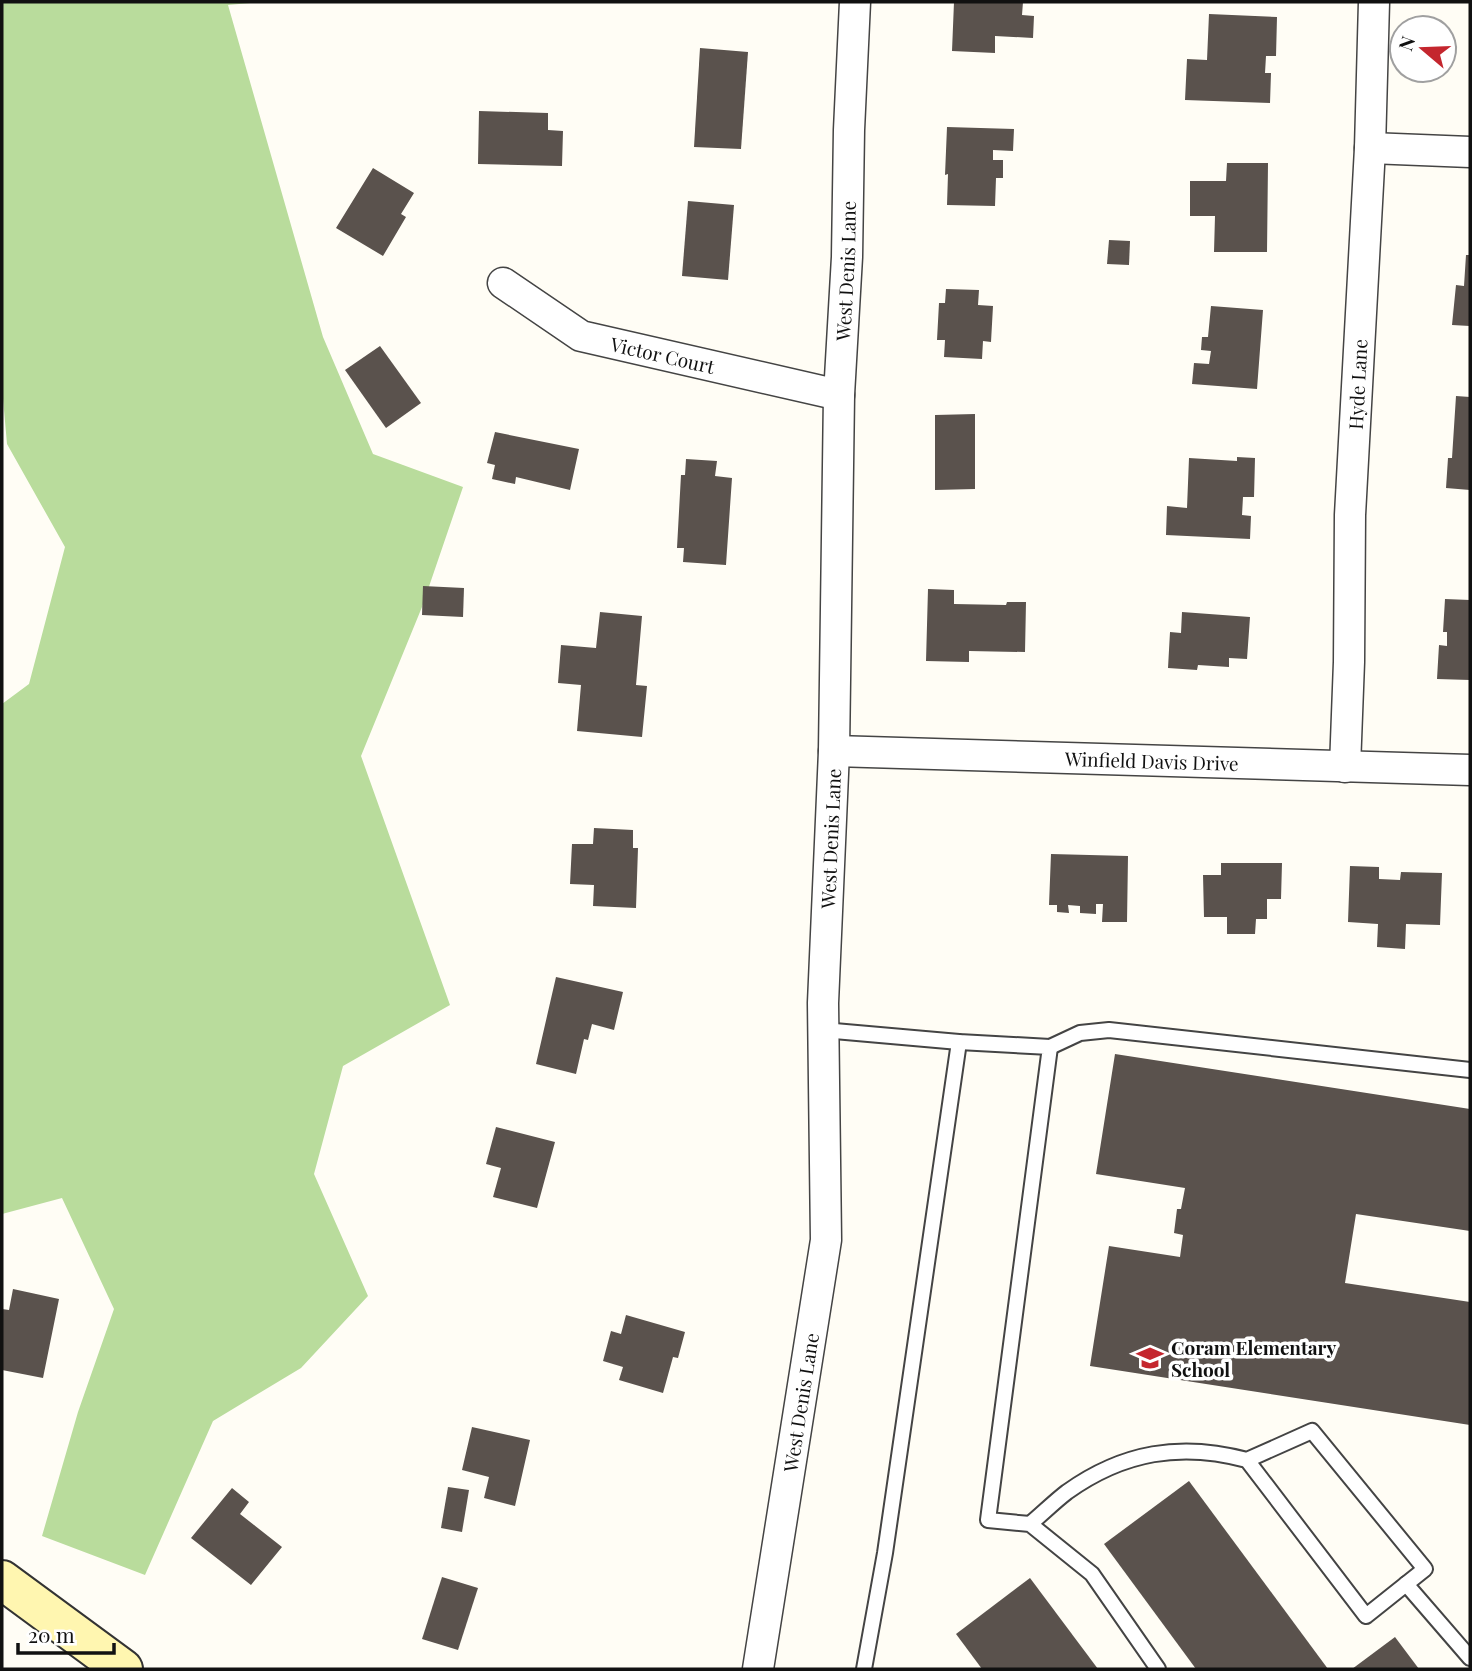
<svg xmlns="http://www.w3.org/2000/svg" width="1472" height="1671" viewBox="0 0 1472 1671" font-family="'Playfair Display',serif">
  <rect width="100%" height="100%" fill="#fffdf5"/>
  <path fill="#b9dc9c" d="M2 2H260L228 5 323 337 373 454 463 487 422 607 361 756 450 1005 343 1066 314 1174 368 1296 301 1368 213 1421 145 1575 42 1536 78 1412 114 1309 62 1198 2 1214V704L29 684 65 547 7 444 2 387Z"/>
  <g fill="#5a524d">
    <path d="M954 2H1023L1022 15 1034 16 1033 38 995 36V53L952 51Z"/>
    <path d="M1209 14 1277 17 1276 56H1266L1265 73H1271L1270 103 1185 100 1187 59 1207 60Z"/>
    <path d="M700 48 748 52 741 149 694 147Z"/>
    <path d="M479 111 548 113V130L563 131 562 166 478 164Z"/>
    <path d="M947 127 1014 129 1013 151 993 150V160H1003V178H996L995 206 947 205 948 174 945 175Z"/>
    <path d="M1227 163H1268L1267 252H1214L1215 216H1190V181H1226Z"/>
    <path d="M373 168 414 193 401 214 406 217 383 256 336 228Z"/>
    <path d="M688 201 734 205 728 280 682 276Z"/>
    <path d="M1109 240 1130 241 1129 265 1107 264Z"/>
    <path d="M1466 255H1470V326L1452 325 1456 285 1464 286Z"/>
    <path d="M946 289 979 290 978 305 993 306 991 342 983 341 982 359 944 357 945 340H937L939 303H945Z"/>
    <path d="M1211 306 1263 310 1257 389 1192 384 1194 363 1209 364 1211 351 1201 350 1202 337H1208Z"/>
    <path d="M380 346 421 403 386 428 345 370Z"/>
    <path d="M1456 396 1470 397V490L1446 488 1448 458H1452Z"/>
    <path d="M975 414V489L935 490V415Z"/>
    <path d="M495 432 579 449 570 490 516 477 515 484 492 479 495 465 487 463Z"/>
    <path d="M1237 457 1255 458 1254 497H1243L1242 515 1251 516 1250 539 1166 535 1167 506 1187 508 1189 458 1237 461Z"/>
    <path d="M686 459 717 461 715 476 732 478 726 565 683 562 684 548H677L681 475H685Z"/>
    <path d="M423 586 464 588 463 617 422 615Z"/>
    <path d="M928 589 954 590V604L1006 605 1007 602H1026L1025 652 969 651V662L926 661Z"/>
    <path d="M1445 599 1470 600V680L1437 679 1439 645 1447 646V632H1443Z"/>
    <path d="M600 612 642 616 636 685 647 686 642 737 577 731 581 685 558 683 561 645 596 648Z"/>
    <path d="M1182 612 1250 617 1247 659 1229 658V667L1198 665 1197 670 1168 668 1170 632 1181 633Z"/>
    <path d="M594 828 633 830V848H638L636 908 593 906 594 885 570 884 572 844H593Z"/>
    <path d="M1051 854 1128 856 1127 922H1102L1103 904H1096V914L1080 913V906L1068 905 1069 913 1057 912V905H1049Z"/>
    <path d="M1221 863H1282L1281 899H1267V919H1256L1255 934H1227V917H1204L1203 875H1221Z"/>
    <path d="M1350 866 1379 867V879L1400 880 1401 872 1442 873 1440 925 1406 924 1405 949 1377 947 1378 924 1348 922Z"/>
    <path d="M556 977 623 992 614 1030 592 1024 588 1040 584 1039 576 1074 536 1064Z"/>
    <path d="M1115 1054 1470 1109V1231L1356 1214 1345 1283 1470 1302V1425L1090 1366 1109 1246 1180 1257 1183 1235 1174 1233 1177 1209H1181L1185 1188 1096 1174Z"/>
    <path d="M496 1127 555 1142 537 1208 493 1197 501 1168 486 1164Z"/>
    <path d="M13 1289 59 1299 43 1378 2 1370V1309L9 1310Z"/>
    <path d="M626 1315 685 1332 678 1358 673 1357 663 1393 619 1380 623 1367 603 1361 611 1331 621 1334Z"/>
    <path d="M472 1427 530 1440 515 1506 484 1498 489 1477 462 1470Z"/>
    <path d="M1189 1481 1328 1669H1196L1104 1544Z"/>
    <path d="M448 1487 469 1490 462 1532 441 1528Z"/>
    <path d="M232 1488 249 1502 240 1514 282 1547 251 1585 191 1538Z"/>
    <path d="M442 1577 478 1588 458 1650 422 1639Z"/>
    <path d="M1030 1578 1098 1669H982L956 1634Z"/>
    <path d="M1395 1637 1419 1669H1352Z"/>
  </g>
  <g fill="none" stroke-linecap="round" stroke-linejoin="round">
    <g stroke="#444" stroke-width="18">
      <g id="lane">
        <path d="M823 1030 959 1042 1050 1047 988 1520 1030 1524 1092 1574 1158 1669"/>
        <path d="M1050 1047 1080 1033 1109 1030 1470 1070"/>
        <path d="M1030 1524C1042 1514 1054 1502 1067 1492 1123 1452 1181 1442 1247 1460L1366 1616 1425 1569 1312 1431 1247 1460"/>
        <path d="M1406 1584 1470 1658"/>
        <path d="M864 1669 885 1553 959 1042"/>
      </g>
    </g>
    <g stroke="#444" stroke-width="33">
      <g id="street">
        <path d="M1370 148 1470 152"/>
        <path id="s1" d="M503 283 581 336 839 395"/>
        <path id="s2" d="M834 751 1470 770"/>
        <path id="s3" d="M1345 767 1349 662 1350 515 1370 148 1374 2"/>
        <path id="s4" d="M758 1669 826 1240 823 1003 834 751 839 395 847 257 849 130 855 2"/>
      </g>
    </g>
    <g stroke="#333" stroke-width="42">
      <path id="secondary" d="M2 1580 123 1669"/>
    </g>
    <use href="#lane" stroke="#fff" stroke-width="14"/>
    <use href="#street" stroke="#fff" stroke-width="30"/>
    <use href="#secondary" stroke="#fff6b0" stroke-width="38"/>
  </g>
  <defs>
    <g id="school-bare" transform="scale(2.1)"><path d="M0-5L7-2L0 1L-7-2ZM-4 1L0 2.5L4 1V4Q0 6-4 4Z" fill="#c4262e" stroke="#fff" stroke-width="2.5" paint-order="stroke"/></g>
  </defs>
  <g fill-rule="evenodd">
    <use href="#school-bare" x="1150" y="1358"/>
  </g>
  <g text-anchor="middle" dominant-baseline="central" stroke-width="7" stroke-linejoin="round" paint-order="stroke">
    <g font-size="19" fill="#111" stroke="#fff">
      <text stroke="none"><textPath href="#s4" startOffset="1404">West Denis Lane</textPath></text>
      <text stroke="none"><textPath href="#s1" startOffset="178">Victor Court</textPath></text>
      <text stroke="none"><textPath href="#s3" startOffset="383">Hyde Lane</textPath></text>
      <text stroke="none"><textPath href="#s2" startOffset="318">Winfield Davis Drive</textPath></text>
      <text stroke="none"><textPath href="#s4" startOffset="836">West Denis Lane</textPath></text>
      <text stroke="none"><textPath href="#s4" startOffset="270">West Denis Lane</textPath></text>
    </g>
    <g font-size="19" font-weight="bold" fill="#111" stroke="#fff" text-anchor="start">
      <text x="1171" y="1347">Coram Elementary<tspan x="1171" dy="22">School</tspan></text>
    </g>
  </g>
  <rect width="1472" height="1671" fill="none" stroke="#111111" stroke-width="7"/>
  <g transform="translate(1423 49) rotate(289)"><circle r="33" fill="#ffffff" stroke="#a0a0a0" stroke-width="2"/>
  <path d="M0-5L12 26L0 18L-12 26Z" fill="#c4262e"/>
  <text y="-10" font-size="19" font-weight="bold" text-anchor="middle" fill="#111111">N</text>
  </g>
  <path d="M18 1643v10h96v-10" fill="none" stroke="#111111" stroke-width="3.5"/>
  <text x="28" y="1643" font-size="21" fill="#111111" stroke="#ffffff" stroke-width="5" paint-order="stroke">20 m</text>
</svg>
